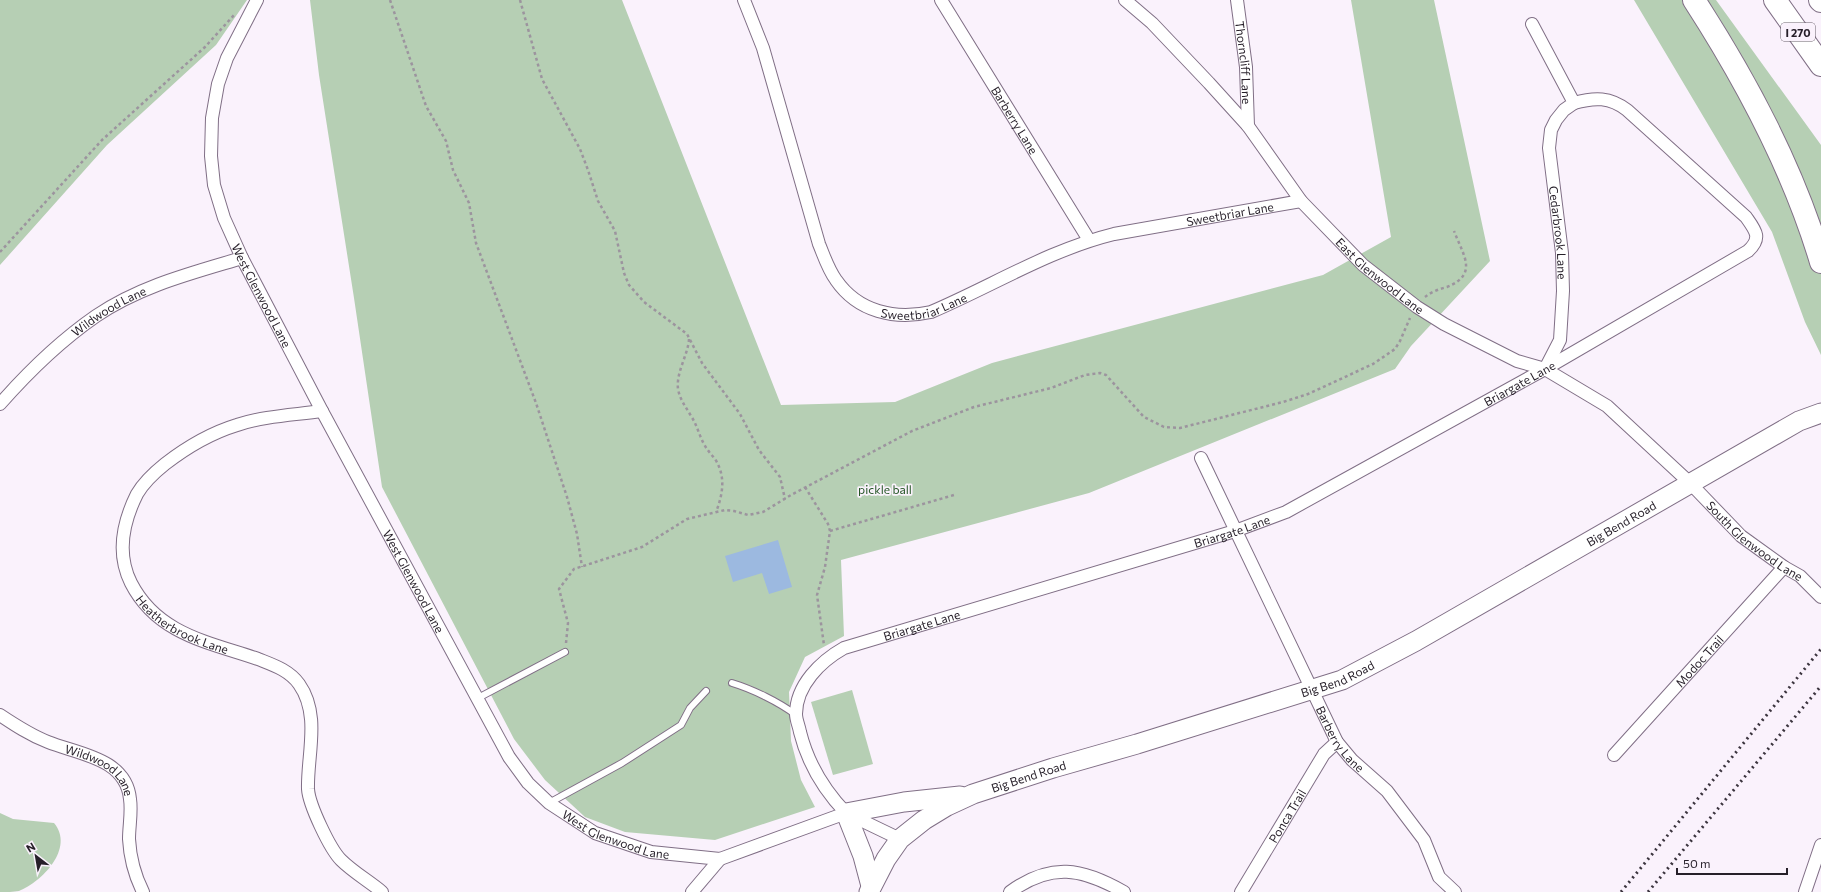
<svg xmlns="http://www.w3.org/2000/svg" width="1821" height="892" viewBox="0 0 1821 892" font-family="Commissioner,sans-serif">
  <rect width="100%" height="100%" fill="#faf2fc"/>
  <g fill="#b6cfb4">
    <path d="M0 0H247L216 45 107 145 0 265Z"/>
    <path d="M310 0H622L781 405 895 402 992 363 1323 275 1391 237 1351 0H1434L1490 261 1411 346 1395 369 1089 493 841 560 844 636 805 657 789 692 791 741 801 780 815 807 715 840 625 832 585 817 545 780 514 739 382 487 354 298 319 75Z"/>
    <path d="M1634 0H1716L1821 145V355L1805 322 1772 232Z"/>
    <path d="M852 690 873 764 833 775 811 702Z"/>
    <path d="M0 813 13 819 54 823C75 848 42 882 19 891 14 892 6 892 0 892Z"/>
  </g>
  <path fill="#9cb9e0" d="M778 540 792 587 769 594 762 573 733 582 725 556Z"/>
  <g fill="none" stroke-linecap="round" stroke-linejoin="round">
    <g stroke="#806f86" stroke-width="8">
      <g id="lane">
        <path d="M732 683C752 689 779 702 796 715"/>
        <path d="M478 698 565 652"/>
        <path d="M549 803 622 763 681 725 690 708 706 691"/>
      </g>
    </g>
    <g stroke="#806f86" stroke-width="14">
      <g id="street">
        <path id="s1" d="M257 0 227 58 218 84 212 118 211 156 214 185 224 218 242 258 322 411 509 757 528 783 549 803 595 833 651 852 720 859 846 813 900 839"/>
        <path id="s2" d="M744 0 763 48 819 244C824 256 828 269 836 280 858 312 895 320 931 312 992 286 1049 250 1114 234L1301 201"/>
        <path id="s3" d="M941 0 1089 240"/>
        <path id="s4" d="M1125 0 1152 23 1209 83 1248 126 1301 201 1363 265 1417 307 1444 324 1517 361 1545 369 1607 406 1690 483 1741 536 1784 567 1800 576 1821 597"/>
        <path id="s5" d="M1237 0 1246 67 1248 126"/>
        <path id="s6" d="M1532 24 1574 103 1564 110 1556 120 1551 130 1549 148 1562 253 1563 291 1560 340 1545 369"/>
        <path id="s7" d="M0 404C29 371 60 341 96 316 140 286 192 273 242 258"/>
        <path id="s8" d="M322 411C294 415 264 416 237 425 211 433 187 447 165 464 155 472 144 482 137 494 123 522 116 553 131 583 157 634 208 642 258 659 273 665 289 670 299 684 321 715 307 755 308 789 309 805 330 849 341 860 353 872 369 881 382 892"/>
        <path id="s9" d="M1201 458 1337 742 1352 760 1387 791 1424 840 1439 877 1455 892"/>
        <path id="s10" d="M0 715C15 725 30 735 48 742 78 754 126 758 130 799 132 812 129 826 129 839 130 857 135 876 143 892"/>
        <path id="s11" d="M1614 755 1784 567"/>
        <path id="s12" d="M846 813C823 789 808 764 800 732 799 726 796 720 796 714 796 685 821 661 844 648L1235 531 1286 512 1545 369 1748 251C1762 238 1756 231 1746 217L1627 110C1610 97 1595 97 1574 103"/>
        <path d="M692 892 720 859"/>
        <path d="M1010 892C1051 862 1082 868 1124 892"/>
        <path id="s13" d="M1241 892 1324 754 1337 742"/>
        <path d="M1805 892 1821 845"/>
      </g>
    </g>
    <g stroke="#806f86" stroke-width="21">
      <g id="primary">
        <path d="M871 886 863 856 846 813 904 802 960 796"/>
        <path id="s14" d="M869 892 886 859 900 839 924 820 947 806 973 794 1053 768 1137 744 1342 680 1416 641 1799 421 1821 413"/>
      </g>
    </g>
    <g stroke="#806f86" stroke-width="24">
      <g id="highway">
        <path d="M1694 0C1747 82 1793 168 1821 262"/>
        <path d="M1775 0 1821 65"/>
        <path d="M1820 0 1821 1"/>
      </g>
    </g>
    <g stroke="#9c949e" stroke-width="2.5" stroke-dasharray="3 3" stroke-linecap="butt">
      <path d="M390 0 426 106 446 141 453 170 469 203 476 243 536 403 567 497 577 534 582 567"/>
      <path d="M520 0 542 79 580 149 588 170 598 201 615 231 624 273 629 285 644 302 687 334 702 363 740 414 759 450 780 477 785 499"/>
      <path d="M0 252 102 140 205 47 234 15"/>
      <path d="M1425 297C1431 292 1439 289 1447 287 1479 274 1463 255 1454 231"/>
      <path d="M689 339C688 355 676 372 678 389 680 400 686 407 691 416 697 425 699 435 704 444 707 450 711 454 715 459 726 476 723 494 716 512"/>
      <path d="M805 487 828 524 830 531 825 567 817 595 824 645"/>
      <path d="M830 531 954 495"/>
      <path d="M566 643 568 623 559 589 574 569 642 547 687 519 725 510 734 511 748 515 763 512 791 495 912 431 974 407 1051 388 1085 375 1100 373 1106 375 1144 417 1164 427 1180 428 1283 402 1308 394 1373 364 1395 349 1400 341 1410 318"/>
    </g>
    <use href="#lane" stroke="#fff" stroke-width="6"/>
    <use href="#street" stroke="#fff" stroke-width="12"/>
    <use href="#primary" stroke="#fff" stroke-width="19"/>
    <use href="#highway" stroke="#fff" stroke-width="22"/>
    <g stroke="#3b343e" stroke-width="3" stroke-dasharray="2 4" stroke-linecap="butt">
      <path d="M1621 892 1821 649"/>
      <path d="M1648 892 1821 686"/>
    </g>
  </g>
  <g text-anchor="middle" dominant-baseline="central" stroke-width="3.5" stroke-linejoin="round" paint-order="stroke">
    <rect fill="#faf2fc" stroke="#665e68" stroke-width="1" x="1781" y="23" width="34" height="18" rx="3"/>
    <g font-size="11" font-weight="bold" fill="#261f29">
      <text x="1798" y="32">I 270</text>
    </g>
    <g font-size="12" fill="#261f29" stroke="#faf2fc">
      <text stroke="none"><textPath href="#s5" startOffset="63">Thorncliff Lane</textPath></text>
      <text stroke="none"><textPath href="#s3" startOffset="141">Barberry Lane</textPath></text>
      <text stroke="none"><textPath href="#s2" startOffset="719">Sweetbriar Lane</textPath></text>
      <text stroke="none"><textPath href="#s6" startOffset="229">Cedarbrook Lane</textPath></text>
      <text stroke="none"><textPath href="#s4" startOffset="377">East Glenwood Lane</textPath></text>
      <text stroke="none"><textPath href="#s1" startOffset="315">West Glenwood Lane</textPath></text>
      <text stroke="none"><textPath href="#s2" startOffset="396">Sweetbriar Lane</textPath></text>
      <text stroke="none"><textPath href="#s7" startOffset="144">Wildwood Lane</textPath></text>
      <text stroke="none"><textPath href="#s12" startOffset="927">Briargate Lane</textPath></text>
      <text stroke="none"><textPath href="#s14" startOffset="854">Big Bend Road</textPath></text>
      <text stroke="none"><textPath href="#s12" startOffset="603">Briargate Lane</textPath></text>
      <text stroke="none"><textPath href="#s4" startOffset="841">South Glenwood Lane</textPath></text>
      <text stroke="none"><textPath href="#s1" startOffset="639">West Glenwood Lane</textPath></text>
      <text stroke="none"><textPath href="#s8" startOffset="371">Heatherbrook Lane</textPath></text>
      <text stroke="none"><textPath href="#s12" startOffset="279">Briargate Lane</textPath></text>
      <text stroke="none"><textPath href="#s11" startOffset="127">Modoc Trail</textPath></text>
      <text stroke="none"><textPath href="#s14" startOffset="530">Big Bend Road</textPath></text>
      <text stroke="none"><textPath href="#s9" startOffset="314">Barberry Lane</textPath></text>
      <text stroke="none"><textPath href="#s10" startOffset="116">Wildwood Lane</textPath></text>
      <text stroke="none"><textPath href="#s14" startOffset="206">Big Bend Road</textPath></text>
      <text stroke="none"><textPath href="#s13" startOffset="89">Ponca Trail</textPath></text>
      <text stroke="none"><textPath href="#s1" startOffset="975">West Glenwood Lane</textPath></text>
    </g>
    <g font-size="12" fill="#205221" stroke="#faf2fc">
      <text x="885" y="489">pickle ball</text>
    </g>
  </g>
  <g transform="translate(36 856) rotate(329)" stroke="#faf2fc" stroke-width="3" paint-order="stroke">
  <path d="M0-3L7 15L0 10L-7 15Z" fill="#261f29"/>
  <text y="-6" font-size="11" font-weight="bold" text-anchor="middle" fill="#261f29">N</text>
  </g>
  <path d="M1677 868v6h110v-6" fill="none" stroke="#261f29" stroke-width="2"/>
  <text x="1683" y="868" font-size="12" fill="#261f29" stroke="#faf2fc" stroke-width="3" paint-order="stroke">50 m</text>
</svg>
